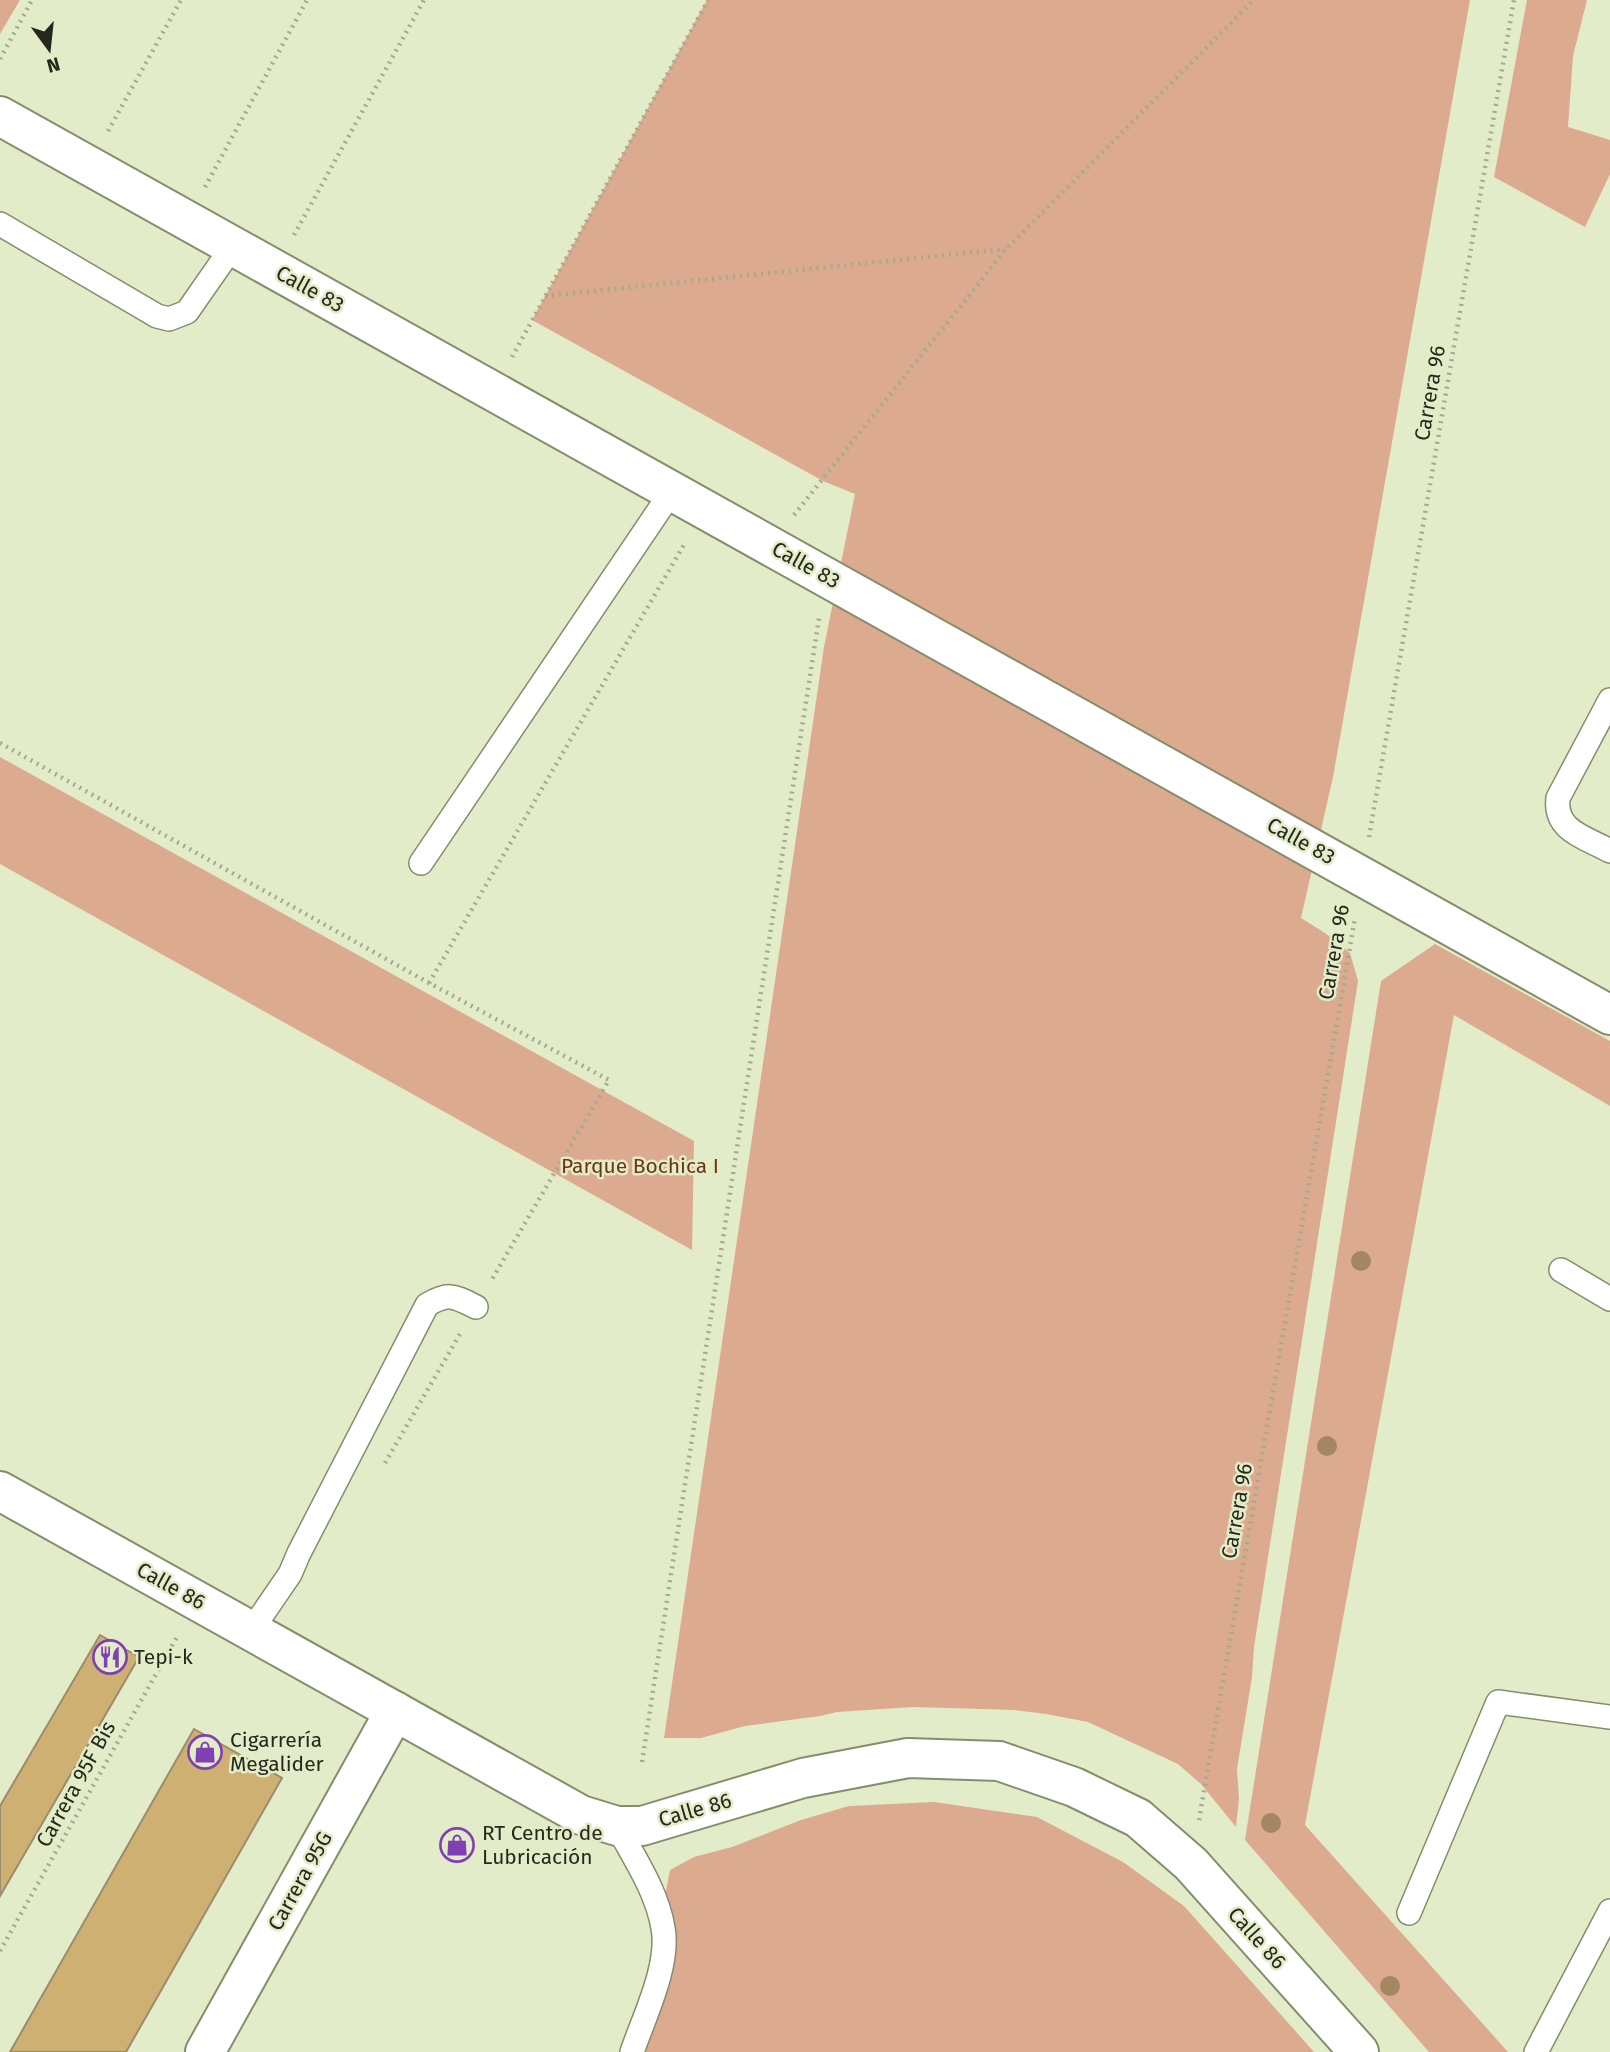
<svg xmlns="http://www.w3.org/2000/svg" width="1610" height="2052" viewBox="0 0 1610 2052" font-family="'Fira Sans',sans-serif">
  <rect width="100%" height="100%" fill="#e3ecc8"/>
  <g fill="#dcaa8f">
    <path d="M0 0H20L0 34Z"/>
    <path d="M707 0H1470L1333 777 1301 918 1325 933 1350 953 1358 981 1254 1647 1252 1677 1237 1769 1239 1799 1236 1827 1201 1784 1178 1764 1088 1722 1046 1714 1015 1710 913 1707 837 1712 820 1716 745 1726 701 1738H664L824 647 855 494 823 481 532 320Z"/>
    <path d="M1527 0H1587L1573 56 1568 127 1610 140V174L1585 227 1494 177Z"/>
    <path d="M0 757 694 1141 692 1250 0 864Z"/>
    <path d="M1435 944 1610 1041V1106L1454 1015 1305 1825 1508 2052H1429L1245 1840 1381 981Z"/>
    <path d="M934 1802 1037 1817 1123 1862 1184 1906 1314 2052H635L670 1870 694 1857 732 1847 801 1820 849 1806Z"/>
  </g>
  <g fill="#ceb073" stroke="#9c8c6d" stroke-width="2">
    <path d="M100 1635 139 1657 0 1896V1806Z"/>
    <path d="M194 1729 282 1778 126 2052H10Z"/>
  </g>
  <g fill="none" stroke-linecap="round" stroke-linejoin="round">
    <g stroke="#858d6c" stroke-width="26">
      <g id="lane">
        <path d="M0 224 157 316 169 319 187 312 233 246"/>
        <path d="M1610 700 1558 798C1554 831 1585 837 1610 851"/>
        <path d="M421 863 672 491"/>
        <path d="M1561 1270 1610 1299"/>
        <path d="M251 1631 290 1574 299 1553 427 1305C449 1292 454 1296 476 1307"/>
        <path d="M617 1826C634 1858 657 1891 663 1928 670 1965 644 2017 632 2052"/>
        <path d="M1409 1913 1498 1702 1610 1717"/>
        <path d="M1536 2052 1610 1911"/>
      </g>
    </g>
    <g stroke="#858d6c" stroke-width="42">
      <g id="secondary">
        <path d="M0 116 1610 1015"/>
        <path d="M0 1491 581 1815 617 1826H642L803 1778 908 1758 999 1761 1074 1787 1138 1818 1191 1864 1359 2052"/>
        <path d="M205 2052 395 1711"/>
      </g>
    </g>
    <g stroke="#a3aa8d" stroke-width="4.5" stroke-dasharray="2 5" stroke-linecap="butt">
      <path d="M0 59 32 0"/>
      <path d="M108 131 181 0"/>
      <path d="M205 187 307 0"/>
      <path d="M294 235 424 0"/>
      <path d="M545 296 1005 249"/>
      <path d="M512 357 708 0"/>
      <path d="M794 515 1006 249 1254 0"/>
      <path d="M0 743 429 983 609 1080 491 1281"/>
      <path d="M1369 837 1514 0"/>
      <path d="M429 983 685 543"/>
      <path d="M385 1463 460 1334"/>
      <path d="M642 1762 819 618"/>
      <path d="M1199 1820 1355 918"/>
      <path d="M0 1951 178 1635"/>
    </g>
    <use href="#lane" stroke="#fff" stroke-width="23"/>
    <use href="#secondary" stroke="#fff" stroke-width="38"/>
  </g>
  <g fill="#a28762">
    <circle cx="1361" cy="1261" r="10"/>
    <circle cx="1327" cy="1446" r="10"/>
    <circle cx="1271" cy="1823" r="10"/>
    <circle cx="1390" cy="1986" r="10"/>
  </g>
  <defs>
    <g id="restaurant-ring" transform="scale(1.75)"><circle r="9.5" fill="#e3ecc8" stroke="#803fb3" stroke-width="1.5"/><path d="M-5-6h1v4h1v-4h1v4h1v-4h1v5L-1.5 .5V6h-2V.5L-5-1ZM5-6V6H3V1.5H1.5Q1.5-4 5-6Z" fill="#803fb3"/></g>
    <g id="shop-ring" transform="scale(1.75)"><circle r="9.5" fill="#e3ecc8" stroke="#803fb3" stroke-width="1.5"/><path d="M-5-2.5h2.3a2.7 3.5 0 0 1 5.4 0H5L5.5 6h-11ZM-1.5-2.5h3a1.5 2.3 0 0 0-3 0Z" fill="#803fb3"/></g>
  </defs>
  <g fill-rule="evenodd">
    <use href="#restaurant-ring" x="110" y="1657"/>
    <use href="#shop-ring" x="205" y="1752"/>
    <use href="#shop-ring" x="457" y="1845"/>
  </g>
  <g text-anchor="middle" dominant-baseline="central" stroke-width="5" stroke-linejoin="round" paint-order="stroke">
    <g font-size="21" fill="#25281a" stroke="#e3ecc8">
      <text transform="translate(310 289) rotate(29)">Calle 83</text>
      <text transform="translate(1430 393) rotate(-80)">Carrera 96</text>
      <text transform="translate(806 565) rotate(29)">Calle 83</text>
      <text transform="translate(1301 841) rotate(29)">Calle 83</text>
      <text transform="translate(1334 952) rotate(-80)">Carrera 96</text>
      <text transform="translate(1237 1511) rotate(-80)">Carrera 96</text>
      <text transform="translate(171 1586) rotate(29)">Calle 86</text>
      <text transform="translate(76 1784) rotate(-61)">Carrera 95F Bis</text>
      <text transform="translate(695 1810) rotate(-16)">Calle 86</text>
      <text transform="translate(300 1881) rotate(-61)">Carrera 95G</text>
      <text transform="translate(1257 1938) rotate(48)">Calle 86</text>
    </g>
    <g font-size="21" fill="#6d350f" stroke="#e3ecc8">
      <text x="640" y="1166">Parque Bochica I</text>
    </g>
    <g font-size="21" fill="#25281a" stroke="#e3ecc8" text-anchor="start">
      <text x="134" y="1657">Tepi-k</text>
      <text x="230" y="1740">Cigarrería<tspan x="230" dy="24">Megalider</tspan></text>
      <text x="482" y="1833">RT Centro de<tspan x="482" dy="24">Lubricación</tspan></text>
    </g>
  </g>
  <g transform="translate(49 49) rotate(165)" stroke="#e3ecc8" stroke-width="5" paint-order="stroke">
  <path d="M0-5L12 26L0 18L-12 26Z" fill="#25281a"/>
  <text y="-10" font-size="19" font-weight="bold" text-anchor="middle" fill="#25281a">N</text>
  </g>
</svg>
